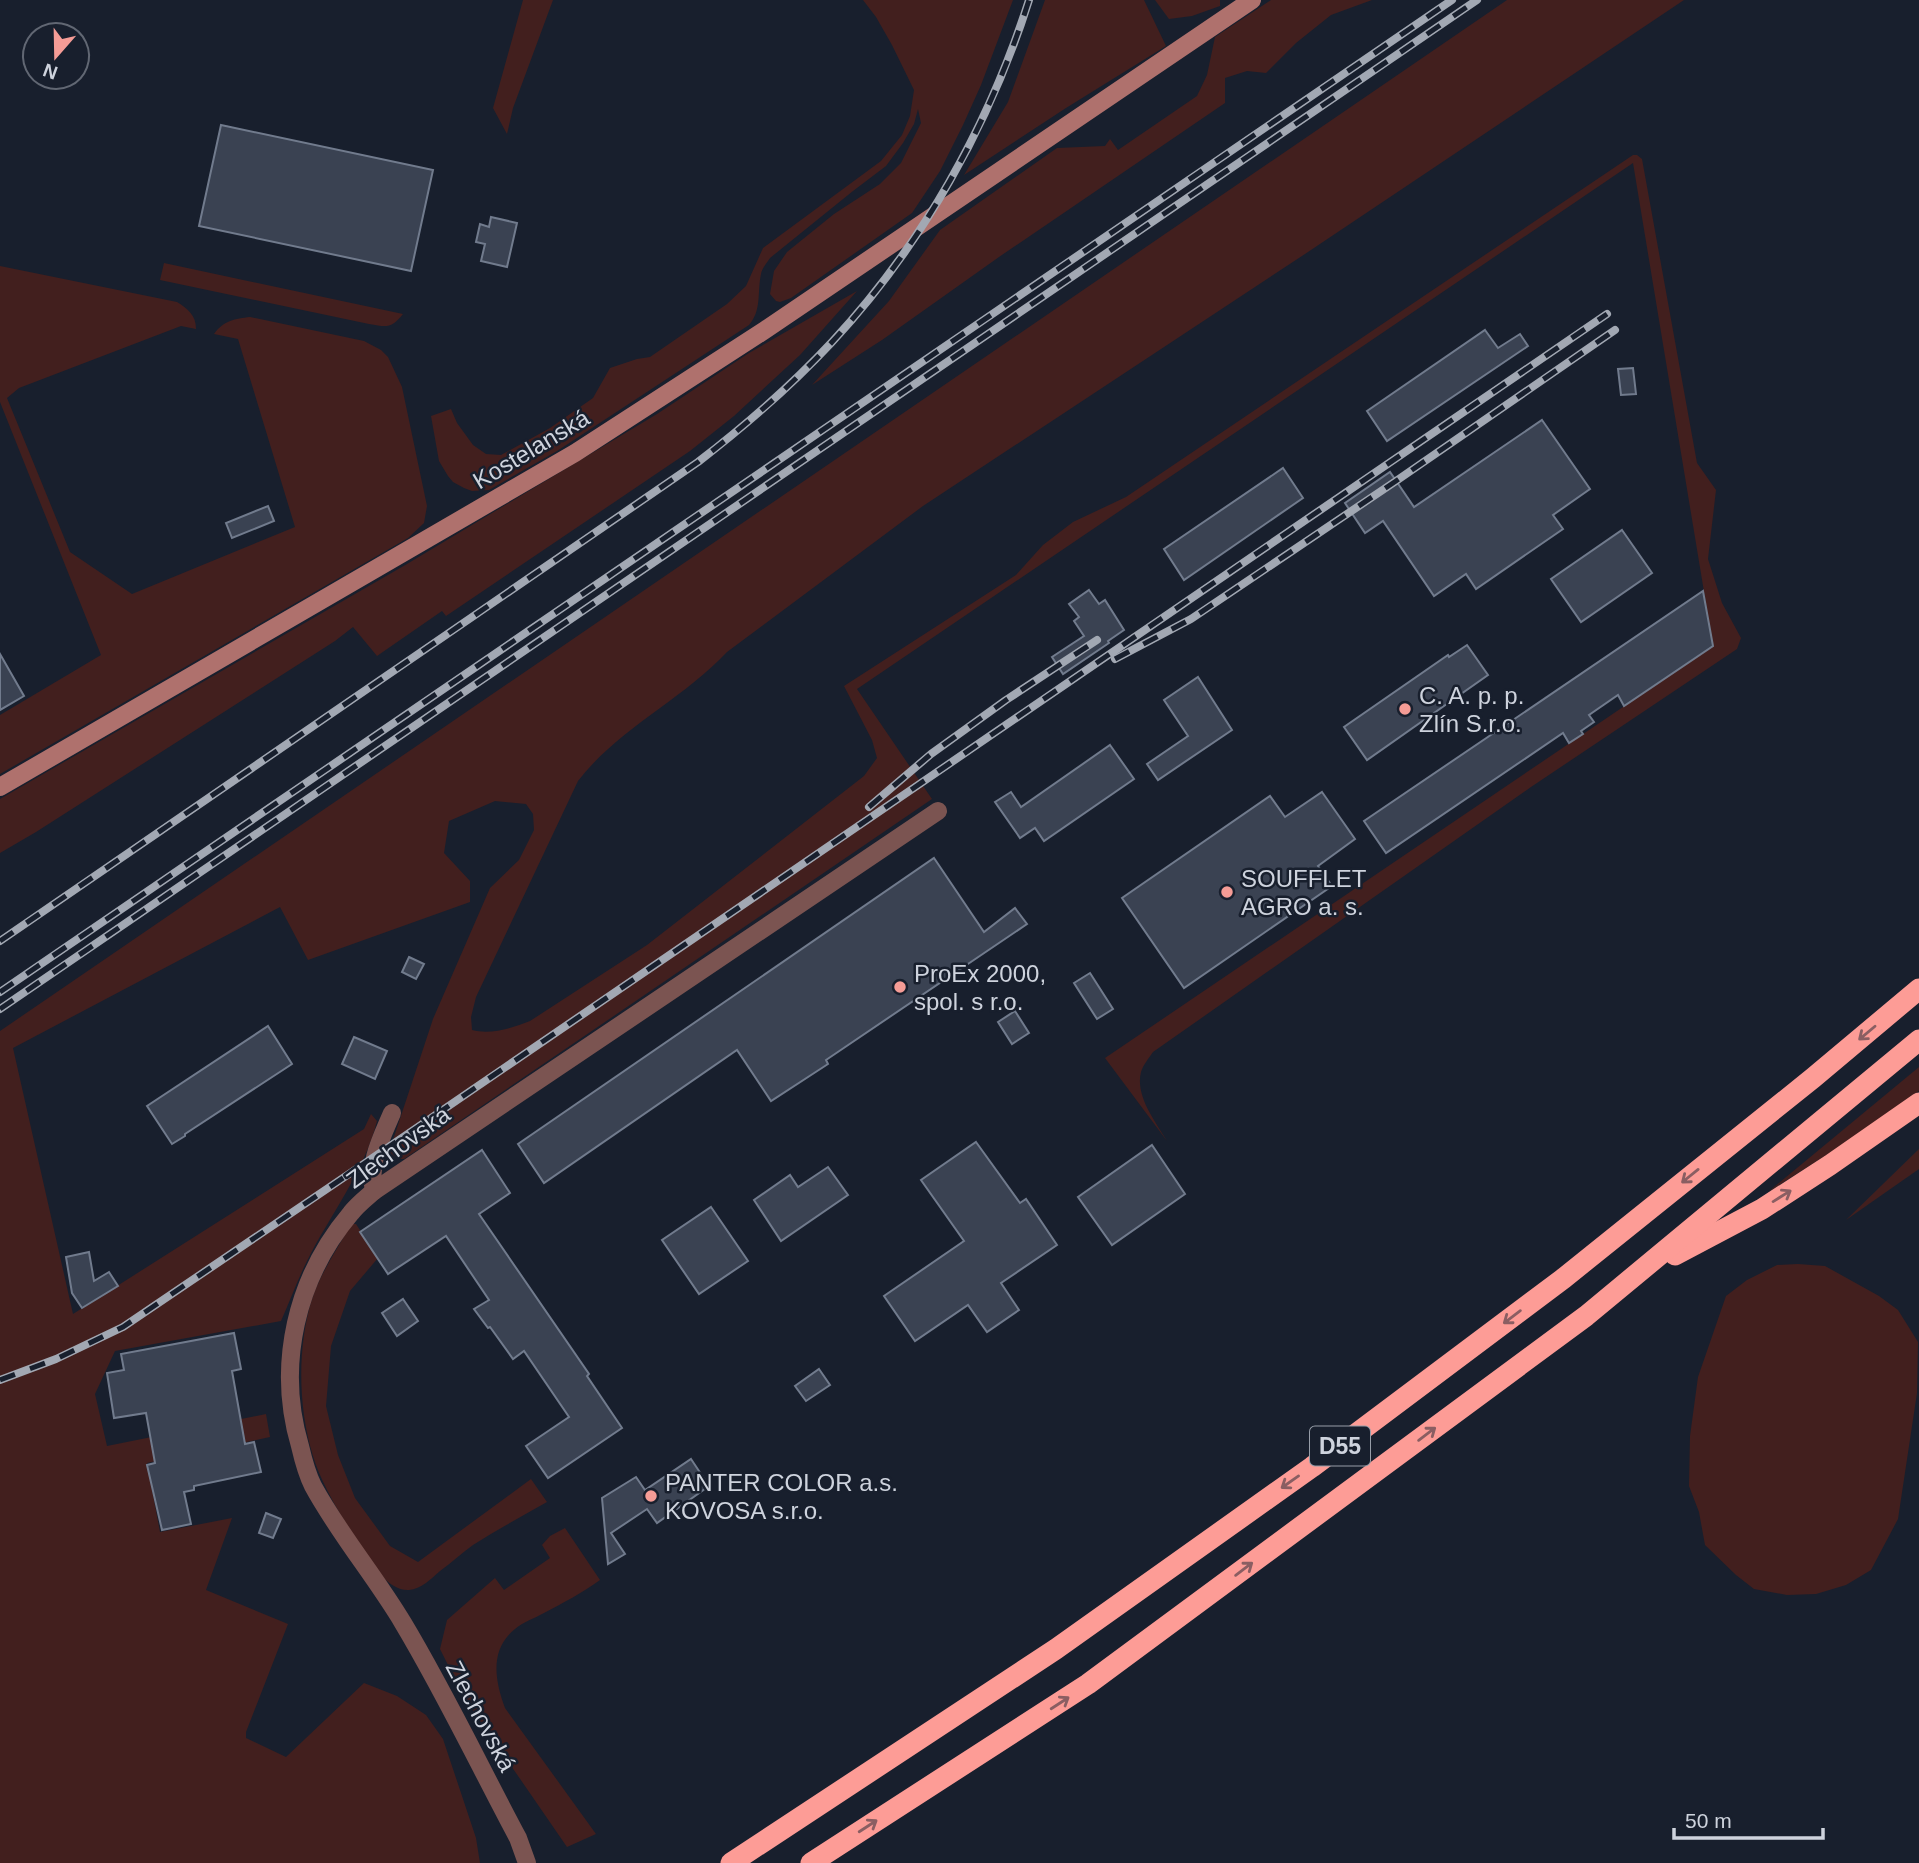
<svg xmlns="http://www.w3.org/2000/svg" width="1919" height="1863" viewBox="0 0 1919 1863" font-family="Helvetica,sans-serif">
  <rect width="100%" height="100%" fill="#181f2d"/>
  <g fill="#421f1e">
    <path d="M523 0H553L513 108 507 134 493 108Z"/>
    <path d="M863 0H1013L981 85 963 125 940 171 912 213 791 298 780 302 776 301 770 294 774 271 787 252 834 214 880 184 901 163 921 123 918 109 914 124 903 143 886 166 853 191 770 258C767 263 762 268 761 274 757 293 762 310 749 325L557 451 489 490 472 491 464 488 453 482 448 476 439 461 431 416 451 409 457 423 473 445 486 454 501 455 550 428 593 398 610 368 637 359 650 357 727 304 746 286 763 248 881 161 902 135 910 116 914 90 892 45 876 17Z"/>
    <path d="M1045 0H1144L1166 46 1066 108 964 175 1008 102Z"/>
    <path d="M1155 0H1220V6L1192 16 1169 19Z"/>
    <path d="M1271 0H1372L1331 15 1296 43 1266 73 1247 71 1225 78V103L999 257 882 340 812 385 889 301 940 230 1057 148 1105 146 1110 139 1118 150 1197 96 1207 75 1215 37Z"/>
    <path d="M1507 0H1684L1305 254 923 506 727 652C682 700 618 729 578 781L476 997 471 1017 472 1030C491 1035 512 1028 530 1021L647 945 864 776 877 758 872 740 844 686 1016 575 1043 545 1073 522 1126 497 1633 155H1637L1642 159 1697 463 1716 490 1708 559 1722 603 1741 638 1737 649 1531 787 1153 1052C1149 1058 1143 1065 1141 1072 1135 1096 1155 1121 1167 1141L1105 1058 1713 646 1633 163 857 689 932 799 404 1159H398L389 1152 433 1019 490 888 519 860 534 830 533 814 526 804 495 801 449 821 444 853 470 881V902L308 960 280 907 13 1048 73 1314 364 1129 371 1114 377 1121C364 1172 330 1215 307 1261 297 1281 290 1301 281 1321L115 1351 95 1394 107 1446 266 1414 270 1437 147 1463 160 1532 232 1518 206 1590 288 1624 246 1732V1738L286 1757 364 1683 397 1696 426 1715 443 1739 476 1838 480 1863H0V1031Z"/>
    <path d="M164 263 403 314C391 329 387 327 369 324L160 280Z"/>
    <path d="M0 266 177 302C188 309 196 315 196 329L181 326 19 388 7 398 70 552 132 594 295 527 238 339 214 334C224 320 235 319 250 317L364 341 381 350 388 357 402 387 427 506 424 523 408 538 0 774V715L101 655 0 402Z"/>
    <path d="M857 291 800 355 734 416 690 451 446 616 442 611 377 656 353 627 335 641 36 832 0 853V799L407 564 657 414 749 353Z"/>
    <path d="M1919 1067V1091L1872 1126 1768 1192Z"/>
    <path d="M1919 1149V1169L1846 1220Z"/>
    <path d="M351 1224H356L378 1258 350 1291 331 1346 326 1406 338 1455 355 1498 390 1546 418 1562 531 1479 547 1502C522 1516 497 1530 473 1545 462 1553 451 1563 440 1571 431 1579 421 1589 409 1590 388 1591 373 1565 363 1550 346 1525 321 1484 313 1456 298 1408 297 1347 312 1299 321 1272 338 1248 351 1224Z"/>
    <path d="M1798 1264 1825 1266 1879 1296 1898 1310 1918 1342 1917 1393 1898 1519 1871 1570 1846 1585 1816 1594 1787 1595 1754 1589 1736 1575 1705 1545 1699 1512 1689 1486 1690 1436 1698 1377 1726 1296 1747 1280 1777 1265Z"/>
    <path d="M565 1528 600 1580C582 1593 563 1603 544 1613 535 1618 523 1622 515 1629 489 1650 495 1681 505 1708L596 1834 567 1847 465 1699 440 1649 447 1620 495 1578 504 1590 550 1558 542 1545 550 1536Z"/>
  </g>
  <g fill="#3a4252" stroke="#717b8d" stroke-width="2">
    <path d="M221 125 433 170 411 271 199 226Z"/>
    <path d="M491 217 517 223 507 267 481 261 485 244 476 242 480 224 489 227Z"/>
    <path d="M1485 330 1498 348 1520 334 1528 346 1387 441 1367 411Z"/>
    <path d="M1633 368 1636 394 1621 395 1618 369Z"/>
    <path d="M1542 420 1590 489 1553 515 1563 529 1476 589 1466 574 1434 596 1383 521 1365 533 1345 503 1390 472 1414 507Z"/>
    <path d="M1283 468 1303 498 1184 580 1164 549Z"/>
    <path d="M268 506 274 521 232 538 226 523Z"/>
    <path d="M1622 530 1652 573 1581 622 1551 579Z"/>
    <path d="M1089 590 1099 604 1105 600 1124 630 1108 641 1109 643 1063 674 1052 657 1084 636 1074 621 1079 617 1069 604Z"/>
    <path d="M1703 591 1713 646 1624 706 1618 695 1589 715 1594 722 1581 731 1583 734 1569 743 1563 733 1386 853 1364 821Z"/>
    <path d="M1467 645 1488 675 1367 760 1344 727 1448 655 1449 657Z"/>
    <path d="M0 654 24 696 0 710Z"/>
    <path d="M1198 677 1232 730 1158 780 1147 764 1188 736 1164 700Z"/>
    <path d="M1110 745 1134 779 1044 841 1035 828 1020 838 995 802 1011 792 1021 807Z"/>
    <path d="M1322 792 1355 839 1318 866 1332 886 1184 988 1122 898 1270 796 1285 817Z"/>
    <path d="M934 858 984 932 1015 908 1027 924 826 1060 828 1064 771 1101 737 1050 544 1183 518 1144Z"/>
    <path d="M409 957 424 964 416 979 402 972Z"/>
    <path d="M1090 973 1113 1009 1097 1019 1074 983Z"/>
    <path d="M1015 1011 1029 1033 1012 1044 998 1022Z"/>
    <path d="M268 1026 292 1064 185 1134V1136L172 1144 147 1106Z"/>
    <path d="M354 1037 387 1051 375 1079 342 1064Z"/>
    <path d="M976 1142 1020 1203 1026 1199 1057 1245 1001 1283 1019 1310 987 1332 968 1305 915 1341 884 1296 964 1241 921 1180Z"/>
    <path d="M1152 1145 1185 1194 1112 1245 1078 1197Z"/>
    <path d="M482 1150 510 1193 479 1214 589 1374 587 1376 622 1428 548 1478 526 1446 569 1417 524 1351 513 1359 490 1327 488 1328 474 1309 489 1300 446 1236 388 1274 360 1232Z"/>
    <path d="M828 1167 848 1195 781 1241 754 1200 790 1175 798 1187Z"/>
    <path d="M711 1207 748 1261 699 1294 662 1240Z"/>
    <path d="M89 1252 94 1281 109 1272 118 1286 82 1308 72 1293 66 1257Z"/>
    <path d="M403 1299 418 1321 397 1336 382 1313Z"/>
    <path d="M234 1333 241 1369 232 1371 245 1444 254 1442 261 1472 194 1486V1490L184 1492 191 1524 162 1530 147 1465 155 1463 146 1413 114 1418 107 1373 124 1370 121 1354Z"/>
    <path d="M819 1369 830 1385 806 1401 795 1386Z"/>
    <path d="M691 1459 709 1486 657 1523 647 1509 611 1533 625 1554 608 1564 602 1498 636 1477 645 1490Z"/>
    <path d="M266 1513 281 1519 273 1538 259 1533Z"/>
  </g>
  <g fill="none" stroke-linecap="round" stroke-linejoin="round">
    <g stroke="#7b5451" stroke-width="18">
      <path d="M374 1191C368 1163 381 1139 392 1113"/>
      <path d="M527 1863 518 1838C480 1767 445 1693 403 1623 375 1576 339 1534 313 1486 307 1474 303 1459 300 1446 276 1365 296 1278 351 1213 357 1205 366 1198 374 1191L938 811"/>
    </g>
    <path stroke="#af716d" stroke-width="18" d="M0 787 575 453 765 330 1252 0"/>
    <g stroke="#fd9c96" stroke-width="21">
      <path d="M1675 1255 1762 1209 1830 1165 1919 1103"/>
      <path d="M731 1863 1056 1649 1312 1467 1564 1278 1813 1078 1919 989"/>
      <path d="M811 1863 1088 1684 1586 1316 1919 1040"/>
    </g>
    <g stroke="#a2a8b3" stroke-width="8">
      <g id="rail">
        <path d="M1115 659 1191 619 1396 481 1615 330"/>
        <path d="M869 807 931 754 1006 700 1097 640"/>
        <path d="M0 941 698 462C746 425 791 386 832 342 922 245 989 126 1029 0"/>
        <path d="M0 992 1452 0"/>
        <path d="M0 1009 1477 0"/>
        <path d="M0 1380 56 1359 123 1327 374 1157 1607 314"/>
      </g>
    </g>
    <use href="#rail" stroke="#181f2d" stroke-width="5" stroke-dasharray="16" stroke-linecap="butt"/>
  </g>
  <defs><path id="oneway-shaft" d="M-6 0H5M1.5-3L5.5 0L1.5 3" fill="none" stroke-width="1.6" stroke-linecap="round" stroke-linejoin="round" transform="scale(1.75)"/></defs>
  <g stroke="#8a5e62">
    <use href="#oneway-shaft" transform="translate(1867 1033) rotate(140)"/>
    <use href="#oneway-shaft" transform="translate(1690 1176) rotate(141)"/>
    <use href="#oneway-shaft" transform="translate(1782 1196) rotate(-32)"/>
    <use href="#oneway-shaft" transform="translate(1512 1317) rotate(143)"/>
    <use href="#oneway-shaft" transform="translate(1427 1434) rotate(-37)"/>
    <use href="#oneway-shaft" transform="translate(1290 1482) rotate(145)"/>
    <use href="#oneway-shaft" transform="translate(1244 1569) rotate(-37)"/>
    <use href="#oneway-shaft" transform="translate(1060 1703) rotate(-33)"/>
    <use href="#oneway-shaft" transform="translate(868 1826) rotate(-33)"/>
  </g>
  <g fill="#f59c96" stroke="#181f2d" stroke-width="2.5">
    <circle cx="1405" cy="709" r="7"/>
    <circle cx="1227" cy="892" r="7"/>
    <circle cx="900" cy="987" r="7"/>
    <circle cx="651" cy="1496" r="7"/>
  </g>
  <g text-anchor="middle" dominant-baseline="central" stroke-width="5" stroke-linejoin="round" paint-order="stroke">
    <rect fill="#181f2d" stroke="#979da8" stroke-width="2" x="1310" y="1426.5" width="60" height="39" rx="5"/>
    <g font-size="23" font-weight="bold" fill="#ced3dd">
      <text x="1340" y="1446">D55</text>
    </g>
    <g font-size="24" fill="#ced3dd" stroke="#181f2d">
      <text transform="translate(531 449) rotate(-31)">Kostelanská</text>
      <text transform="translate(398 1147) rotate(-36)">Zlechovská</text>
      <text transform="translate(481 1716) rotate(62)">Zlechovská</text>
    </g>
    <g font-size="24" fill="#ced3dd" stroke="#181f2d" text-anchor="start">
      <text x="1419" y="695">C. A. p. p.<tspan x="1419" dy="28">Zlín S.r.o.</tspan></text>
      <text x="1241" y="878">SOUFFLET<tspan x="1241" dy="28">AGRO a. s.</tspan></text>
      <text x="914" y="973">ProEx 2000,<tspan x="914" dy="28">spol. s r.o.</tspan></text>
      <text x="665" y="1482">PANTER COLOR a.s.<tspan x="665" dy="28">KOVOSA s.r.o.</tspan></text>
    </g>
  </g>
  <g transform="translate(56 56) rotate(200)"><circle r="33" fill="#181f2d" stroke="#616773" stroke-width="2"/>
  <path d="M0-5L12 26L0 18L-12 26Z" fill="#f59c96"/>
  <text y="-10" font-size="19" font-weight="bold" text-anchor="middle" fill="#ced3dd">N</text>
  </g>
  <path d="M1674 1828v10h149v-10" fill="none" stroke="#ced3dd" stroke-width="3.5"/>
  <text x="1685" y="1828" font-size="21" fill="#ced3dd" stroke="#181f2d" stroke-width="5" paint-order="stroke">50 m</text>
</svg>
